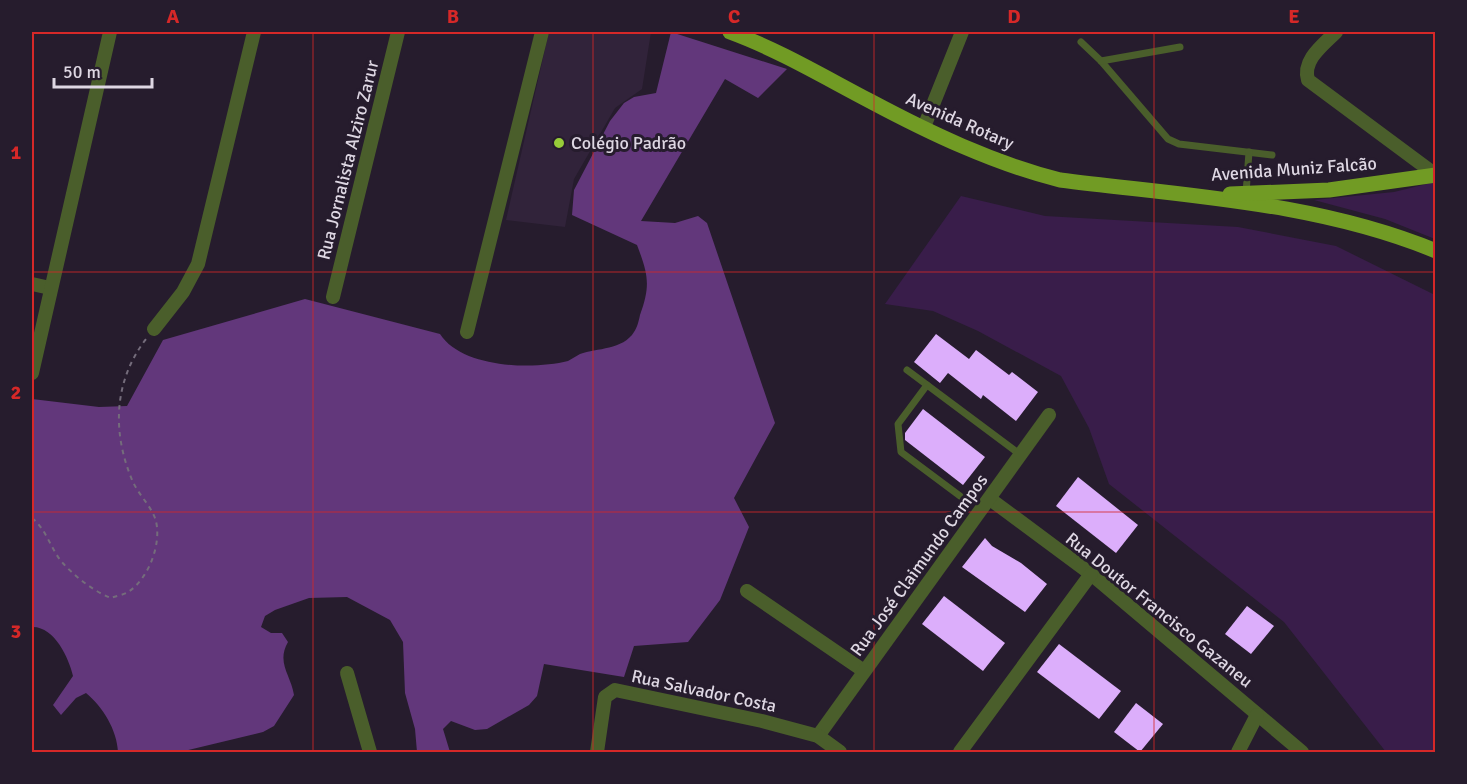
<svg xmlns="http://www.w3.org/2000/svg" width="1467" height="784" viewBox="0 0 1467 784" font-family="Signika,sans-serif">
  <rect width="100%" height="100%" fill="#261c2d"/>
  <path fill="#31233a" d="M549 32H651L642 89 615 108 574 179 565 227 506 220Z"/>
  <g fill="#391d4a">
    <path d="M1435 182V239L1385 219 1314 200 1394 192Z"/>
    <path d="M961 196 1045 216 1238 227 1336 246 1435 295V752H1386L1284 622 1109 484 1089 428 1061 376 978 331 933 311 885 304Z"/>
  </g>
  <path fill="#62377b" d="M671 32 787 69 758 98 725 79 641 221 675 223 698 216 707 223 775 423 734 498 749 527 720 600 688 642 634 646 624 677 544 664 537 696 529 705 487 729 475 730 451 721 443 729 450 752H417L415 729 405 693 403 642 390 620 347 597 309 598 275 610 265 616 261 627 271 633H282L288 642C276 663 291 675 294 695L274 726 263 732 180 752H118C117 730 103 707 86 693L76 698 61 715 53 705 73 676C69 658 54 626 32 627V399L99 407 127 406 163 340 305 299 440 334C462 368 532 370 568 361 572 359 576 356 580 354 597 348 623 350 634 332 637 328 639 320 640 315 651 285 648 274 637 245L572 215 574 190 610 121 624 103 634 97 656 93Z"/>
  <g fill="#dcaefb">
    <path d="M936 334 969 359 976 350 1009 375 1012 372 1038 392 1016 421 983 395 981 399 948 373 940 383 914 362Z"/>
    <path d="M923 409 985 457 963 485 905 440V433Z"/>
    <path d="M1078 477 1138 525 1116 553 1056 506Z"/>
    <path d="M985 538 992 546 1021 563 1047 584 1025 612 962 567Z"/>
    <path d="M944 596 1005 643 983 671 922 624Z"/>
    <path d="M1247 606 1274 626 1251 654 1225 634Z"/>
    <path d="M1059 644 1121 691 1099 719 1037 672Z"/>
    <path d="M1136 703 1163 724 1140 752 1114 732Z"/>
  </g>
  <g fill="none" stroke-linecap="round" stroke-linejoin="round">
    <path stroke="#746c7b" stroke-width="2" stroke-dasharray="4.5 4.5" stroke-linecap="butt" d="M32 518C46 529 50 547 61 561 74 576 93 591 111 598 116 596 123 595 128 592 149 579 163 541 155 518 150 505 139 495 133 482 112 434 113 382 146 339"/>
    <g stroke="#4a5e2b" stroke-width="7">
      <path d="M1081 42 1101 61 1168 139 1179 144 1272 155"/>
      <path d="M1101 61 1180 47"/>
      <path d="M1246 193 1249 152"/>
      <path d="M907 370 1021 455"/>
      <path d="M927 385 898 424 901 452 960 496"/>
    </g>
    <g stroke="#4a5e2b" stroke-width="14">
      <path d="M1336 32C1323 45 1302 60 1308 80L1436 175"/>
      <path d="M924 127 962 32"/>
      <path d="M32 284 50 288"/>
      <path d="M333 297 398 32"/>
      <path d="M154 329 183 292 198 264 254 32"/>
      <path d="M467 332 542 32"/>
      <path d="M32 373 110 32"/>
      <path d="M990 499 1091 574 1302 752"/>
      <path d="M747 591 864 671"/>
      <path d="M347 673 370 752"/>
      <path d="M818 736 1049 415"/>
      <path d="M597 752 605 697 615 690 762 721 818 736 840 752"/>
      <path d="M960 752 1091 574"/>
      <path d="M1238 752 1257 715"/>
    </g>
    <g stroke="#719b24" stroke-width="15">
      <path d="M730 32C779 50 824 77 870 101 930 133 993 163 1060 180 1186 196 1317 202 1436 251"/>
      <path d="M1230 194 1329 190 1436 175"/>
    </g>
  </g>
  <path fill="none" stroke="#d62828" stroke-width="1.5" stroke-opacity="0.55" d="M313 32V752M593 32V752M874 32V752M1154 32V752M32 272H1436M32 512H1436"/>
  <circle fill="#97cc39" stroke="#261c2d" stroke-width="2" cx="559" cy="143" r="6"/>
  <g text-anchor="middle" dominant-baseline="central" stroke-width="6" stroke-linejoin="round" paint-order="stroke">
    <g font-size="18" fill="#ded7e3" stroke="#261c2d">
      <text transform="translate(960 121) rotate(24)">Avenida Rotary</text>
      <text transform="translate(348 160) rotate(-76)">Rua Jornalista Alziro Zarur</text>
      <text transform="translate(1294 169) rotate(-4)">Avenida Muniz Falcão</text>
      <text transform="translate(919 565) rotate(-54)">Rua José Claimundo Campos</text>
      <text transform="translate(1159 610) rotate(39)">Rua Doutor Francisco Gazaneu</text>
      <text transform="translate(704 691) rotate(12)">Rua Salvador Costa</text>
    </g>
    <g font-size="18" fill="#ded7e3" stroke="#261c2d" text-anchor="start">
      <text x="571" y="143">Colégio Padrão</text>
    </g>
  </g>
  <rect width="1467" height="784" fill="none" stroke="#261c2d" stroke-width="66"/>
  <path d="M54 78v9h98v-9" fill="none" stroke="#ded7e3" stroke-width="3"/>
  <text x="63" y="78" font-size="18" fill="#ded7e3" stroke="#261c2d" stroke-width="4.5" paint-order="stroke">50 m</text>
  <rect x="33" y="33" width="1401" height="718" fill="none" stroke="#d62828" stroke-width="2"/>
  <g font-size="20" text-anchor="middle" font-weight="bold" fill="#d62828">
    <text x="173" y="23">A</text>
    <text x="453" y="23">B</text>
    <text x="734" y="23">C</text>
    <text x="1014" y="23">D</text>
    <text x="1294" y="23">E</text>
    <text x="16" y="159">1</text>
    <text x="16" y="399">2</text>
    <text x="16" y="638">3</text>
  </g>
</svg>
